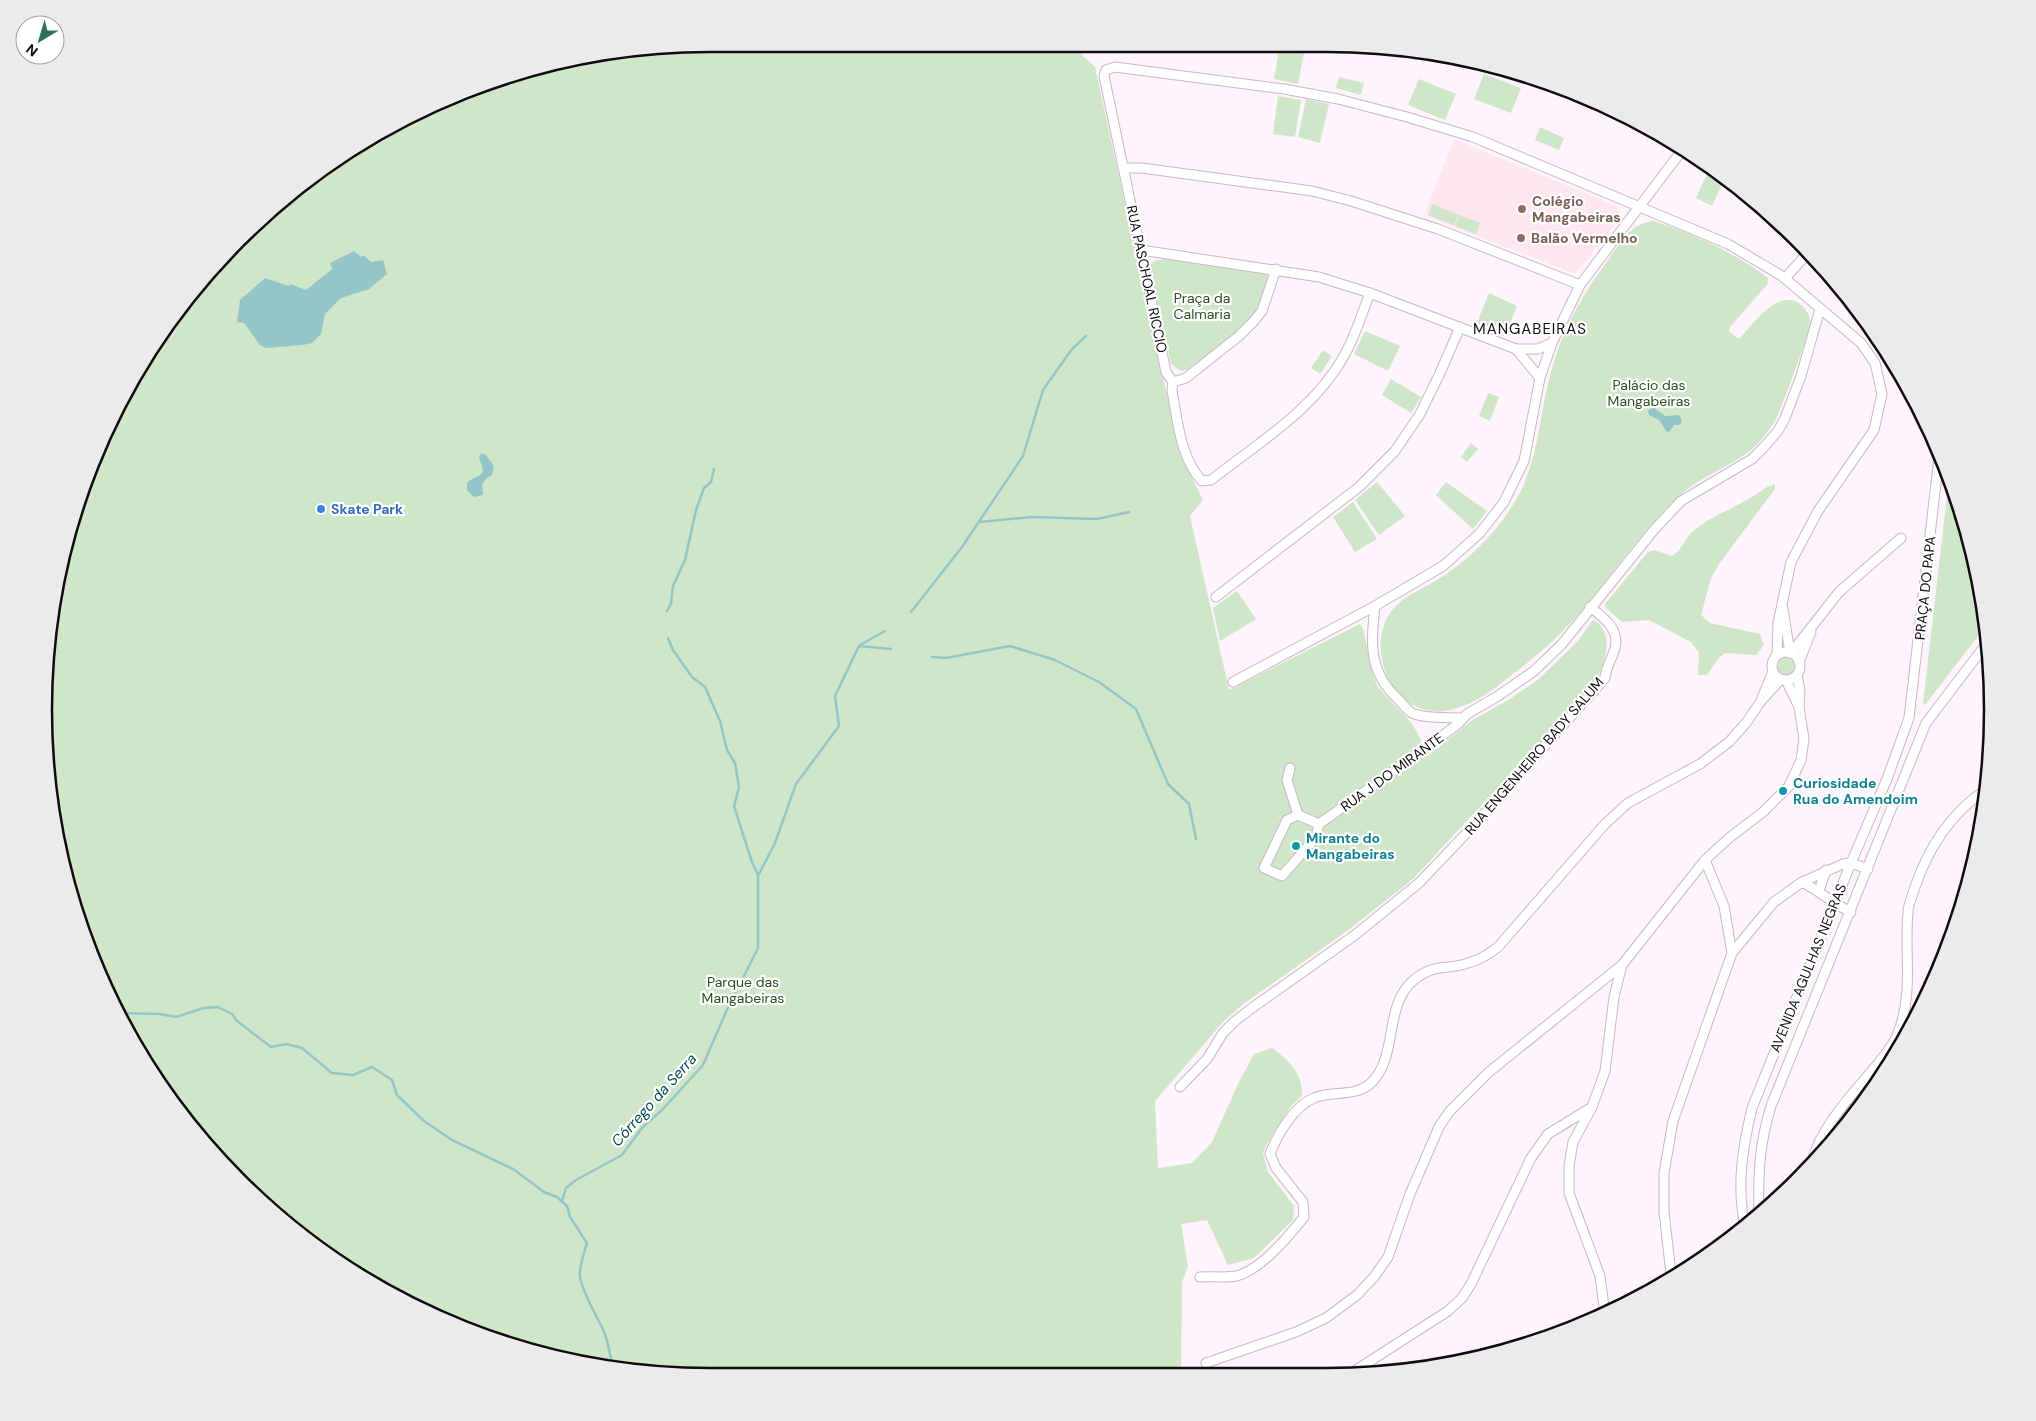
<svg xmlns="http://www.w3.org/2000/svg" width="2036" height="1421" viewBox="0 0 2036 1421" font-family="'DM Sans',sans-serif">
  <rect width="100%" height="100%" fill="#fdf4fc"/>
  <path fill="#ffe6ef" d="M1454 139 1616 206 1619 212 1618 220 1576 273H1573L1424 215Z"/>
  <g fill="#d0e6c9">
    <path d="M710 44H1078L1081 54 1095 67 1180 454 1203 500 1190 516 1229 690 1360 624C1367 630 1368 670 1378 686 1390 705 1424 725 1422 752L1425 755H1429L1471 721 1510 699 1539 679 1577 642 1593 620C1617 632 1604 668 1594 684L1413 879 1347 931 1242 1005 1223 1022 1155 1101 1158 1168 1192 1163 1212 1142 1239 1082 1254 1054 1272 1048C1289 1061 1303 1073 1302 1096L1291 1106 1266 1145 1263 1154 1268 1172 1294 1206 1293 1220 1254 1258 1228 1265 1207 1220 1181 1224 1188 1267 1182 1282 1181 1369 1189 1373 667 1376 538 1355 416 1309 305 1240 209 1150 113 1006 57 840 45 754 49 624 95 455 133 377 209 271 340 156 416 112 538 67Z"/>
    <path d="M1280 44 1305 47 1298 84 1274 79Z"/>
    <path d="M1484 74 1521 88 1511 113 1474 99Z"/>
    <path d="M1339 77 1364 83 1361 95 1336 88Z"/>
    <path d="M1419 79 1456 94 1445 120 1408 105Z"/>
    <path d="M1278 96 1301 100 1295 137 1273 134Z"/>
    <path d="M1306 99 1329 104 1320 143 1298 137Z"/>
    <path d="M1540 127 1564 138 1559 150 1535 140Z"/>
    <path d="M1709 169 1725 177 1712 206 1696 198Z"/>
    <path d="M1432 204 1458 215 1454 225 1428 215Z"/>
    <path d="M1459 215 1480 223 1476 234 1455 226Z"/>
    <path d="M1655 221C1695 235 1734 252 1768 278L1767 285 1730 327 1729 331 1737 338H1740C1753 324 1780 286 1801 305 1806 309 1810 316 1810 322 1810 333 1782 407 1776 419 1769 431 1758 445 1747 453 1724 470 1697 478 1677 498 1639 533 1611 577 1577 616 1554 642 1528 663 1500 684 1479 701 1446 720 1417 707 1382 691 1368 638 1394 608 1405 595 1423 589 1437 580 1470 559 1498 532 1517 498 1541 456 1539 407 1554 362 1565 324 1585 292 1608 260 1621 242 1630 223 1655 221Z"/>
    <path d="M1164 259 1264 273 1267 275 1268 285 1253 316 1235 334 1187 370 1181 371 1171 364 1149 267 1154 261Z"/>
    <path d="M1489 293 1517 306 1505 336 1477 323Z"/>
    <path d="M1365 331 1400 346 1388 371 1354 354Z"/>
    <path d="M1323 350 1332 356 1320 374 1311 368Z"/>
    <path d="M1391 379 1421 397 1411 413 1382 395Z"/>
    <path d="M1488 393 1499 397 1490 421 1479 416Z"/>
    <path d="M1471 443 1478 449 1467 462 1461 457Z"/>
    <path d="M1949 478 1957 496 1987 624 1925 705 1923 704Z"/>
    <path d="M1377 482 1405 516 1379 535 1355 500Z"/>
    <path d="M1446 482 1487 511 1473 529 1436 495Z"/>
    <path d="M1775 484V489L1719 564 1711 578 1701 615 1710 623 1760 634 1764 645 1756 655 1725 653 1718 659 1707 675H1698L1699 653 1691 642 1649 620 1622 622 1606 608 1605 604 1648 552 1654 550 1671 556C1682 552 1683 541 1691 533 1710 516 1733 509 1755 495 1762 491 1766 486 1775 484Z"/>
    <path d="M1353 502 1377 539 1355 552 1333 517Z"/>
    <path d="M1237 591 1256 619 1220 641 1213 608Z"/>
    <circle cx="1786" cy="666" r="10"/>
  </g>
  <g fill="#94c6c7">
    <path d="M354 251 361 257 363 255 371 262 383 260 387 274 369 289 341 298 325 314 321 334 312 343 303 345 265 348 260 345 244 323 237 322 240 300 265 278 289 286 290 284 306 290 332 269 330 263Z"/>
    <path d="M1653 407 1665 416 1679 415 1681 418 1682 422 1679 425H1674L1670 431 1667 432 1659 420 1649 415 1648 411Z"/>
    <path d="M481 453 486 455 494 466 492 475 487 478 482 484 483 495 474 497 467 490V483C479 472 488 480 479 458Z"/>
  </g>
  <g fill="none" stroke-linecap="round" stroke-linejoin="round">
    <g stroke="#94c6c7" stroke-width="2.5">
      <path d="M979 522 1032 517 1097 519 1129 512"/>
      <path d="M667 611 671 604 673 586 685 560 696 510 704 488 711 482 714 469"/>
      <path d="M911 612 962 547 1023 456 1043 390 1072 349 1086 336"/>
      <path d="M860 645 885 631"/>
      <path d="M932 657 946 658 1010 646 1055 660 1099 682 1136 709 1168 784 1189 804 1196 839"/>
      <path d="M759 874 775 843 796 784 839 726 835 696 859 646 891 649"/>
      <path d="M117 1013 160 1014 176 1017 204 1008 218 1007 232 1014 237 1021 271 1047 286 1044 302 1048 332 1073 353 1075 372 1067 392 1080 397 1095 424 1121 452 1140 513 1169 544 1192 557 1197 567 1206 570 1217 587 1243C584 1253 579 1266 580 1277 584 1297 597 1315 605 1334 609 1345 609 1356 614 1367"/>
      <path d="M562 1201 566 1188 576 1180 622 1155 642 1128 663 1109 703 1065 726 1012 758 948V875L752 862 734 806 739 787 735 763 727 750 720 721 705 687 692 677 673 650 668 638"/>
    </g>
    <g stroke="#cab6c8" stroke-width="11">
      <g id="minor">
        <path d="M1123 168H1142L1312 191 1351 201 1438 229 1580 285"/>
        <path d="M1141 250 1319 277 1370 293 1516 349"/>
        <path d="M1785 278 1808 253"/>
        <path d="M1370 293C1362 313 1355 337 1344 356 1314 410 1258 443 1211 480L1202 481C1180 457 1178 422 1172 391L1173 382 1166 372 1104 76 1106 70 1115 67 1284 89 1338 99 1407 117 1473 137 1728 244 1782 276 1861 343 1875 363 1882 394 1874 430 1818 511 1791 562 1778 623 1777 655"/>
        <path d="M1540 378 1516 349H1538L1552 343"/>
        <path d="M1173 382 1186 378 1239 336 1254 321 1262 311 1276 269"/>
        <path d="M1216 597 1359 487 1395 451 1420 414 1440 373 1460 327"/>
        <path d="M1375 606C1371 644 1368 671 1398 699 1402 703 1407 710 1412 713 1425 719 1449 717 1462 718"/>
        <path d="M1783 609 1790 653"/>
        <circle cx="1786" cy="666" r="14"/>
        <path d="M1791 653 1839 592 1901 538"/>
        <path d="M1799 662 1811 632"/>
        <path d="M1797 675 1800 691 1799 707"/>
        <path d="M1233 682 1375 606 1443 566 1480 533 1504 502 1524 461 1540 378 1552 343 1580 285 1683 149"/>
        <path d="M1762 698 1773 671"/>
        <path d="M1290 768 1287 780 1298 815"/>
        <path d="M1298 815 1319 824 1316 837 1282 876 1264 868 1287 820Z"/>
        <path d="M1319 824 1429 746 1459 723 1467 714 1498 696 1534 671 1562 644 1653 531 1681 501 1752 459 1764 447 1778 431 1785 418 1801 376 1820 309"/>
        <path d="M1802 882C1820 891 1833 904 1851 912"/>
        <path d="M1819 891 1826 870"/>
        <path d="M1732 953 1774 902 1802 882 1843 864 1851 863 1868 869"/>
        <path d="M1180 1087 1207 1059 1223 1033 1235 1021 1252 1008 1355 935 1419 883 1477 822 1605 678C1606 667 1612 659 1615 648 1620 629 1603 617 1590 607"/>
        <path d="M1812 1161C1821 1128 1848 1099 1870 1073 1880 1061 1893 1047 1898 1033 1914 991 1904 954 1908 912 1908 905 1912 897 1914 890 1927 850 1949 815 1985 790"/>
        <path d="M1759 1216C1758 1175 1759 1145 1771 1106L1926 723 1987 643"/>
        <path d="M1745 1225C1736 1186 1743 1146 1752 1108L1851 863 1887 779 1909 718 1939 457"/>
        <path d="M1671 1274 1664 1212V1173L1673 1121 1732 953 1724 906 1705 860"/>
        <path d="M1200 1277C1212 1276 1225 1278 1236 1276 1260 1271 1289 1236 1304 1217L1303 1202 1276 1168 1270 1154C1277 1135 1294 1106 1314 1098 1332 1090 1356 1098 1372 1082 1399 1054 1383 1004 1415 979 1434 964 1444 970 1465 964 1477 961 1488 955 1498 947L1605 824 1628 803 1700 764 1729 742 1746 723 1761 701 1781 679"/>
        <path d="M1603 1315 1604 1307 1600 1276 1569 1193V1166L1573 1142 1592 1107 1605 1071 1614 997 1622 965"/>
        <path d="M1206 1363 1296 1332 1326 1318 1357 1295 1374 1277 1388 1257 1410 1194 1439 1127 1449 1112 1489 1072 1622 965 1705 860 1729 838 1763 812 1789 786 1801 760 1804 739 1799 707 1786 680"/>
        <path d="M1353 1372 1448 1311 1462 1298 1471 1284 1531 1158 1548 1134 1592 1107"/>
      </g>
    </g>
    <use href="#minor" stroke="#fff" stroke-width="9"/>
  </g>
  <g fill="#8d6e63" stroke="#fff" stroke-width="2">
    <circle cx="1522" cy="209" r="5"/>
    <circle cx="1521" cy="238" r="5"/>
  </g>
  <circle fill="#3f7fe0" stroke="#fff" stroke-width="2" cx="321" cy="509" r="5"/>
  <g fill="#0f9aa8" stroke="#fff" stroke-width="2">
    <circle cx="1783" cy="791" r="5"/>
    <circle cx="1296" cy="846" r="5"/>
  </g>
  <g text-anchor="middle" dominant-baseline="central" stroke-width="4.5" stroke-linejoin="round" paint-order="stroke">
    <g font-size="14" font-weight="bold" fill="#785e54" stroke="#fff" text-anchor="start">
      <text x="1532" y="201">Colégio<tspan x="1532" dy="16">Mangabeiras</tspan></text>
      <text x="1531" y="238">Balão Vermelho</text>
    </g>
    <g font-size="14" fill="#110a10" stroke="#fff">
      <text transform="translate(1147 279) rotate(78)">RUA PASCHOAL RICCIO</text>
      <text transform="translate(1925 588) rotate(-84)">PRAÇA DO PAPA</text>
      <text transform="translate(1534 756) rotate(-49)">RUA ENGENHEIRO BADY SALUM</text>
      <text transform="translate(1392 772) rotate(-36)">RUA J DO MIRANTE</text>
      <text transform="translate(1808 968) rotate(-68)">AVENIDA AGULHAS NEGRAS</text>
    </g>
    <g font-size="14" fill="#2c4e21" stroke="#fff">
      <text x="1202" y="298">Praça da<tspan x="1202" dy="16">Calmaria</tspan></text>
      <text x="1649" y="385">Palácio das<tspan x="1649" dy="16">Mangabeiras</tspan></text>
      <text x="743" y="982">Parque das<tspan x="743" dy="16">Mangabeiras</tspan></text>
    </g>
    <g font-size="14" font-weight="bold" fill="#366cbe" stroke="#fff" text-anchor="start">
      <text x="331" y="509">Skate Park</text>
    </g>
    <g font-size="14" font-weight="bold" fill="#0d838f" stroke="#fff" text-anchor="start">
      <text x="1793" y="783">Curiosidade<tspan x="1793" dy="16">Rua do Amendoim</tspan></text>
      <text x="1306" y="838">Mirante do<tspan x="1306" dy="16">Mangabeiras</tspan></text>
    </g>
    <g font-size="15" letter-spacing="1" fill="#110a10" stroke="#fff">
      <text x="1530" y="329">MANGABEIRAS</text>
    </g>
    <g font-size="15" font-style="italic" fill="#004d4f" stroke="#fff">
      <text transform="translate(654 1100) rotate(-48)">Córrego da Serra</text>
    </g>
  </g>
  <path d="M0 0H2036V1421H0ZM710 52H1326A658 658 0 0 1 1984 710V710A658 658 0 0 1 1326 1368H710A658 658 0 0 1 52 710V710A658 658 0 0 1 710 52Z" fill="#ecebec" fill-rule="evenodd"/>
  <path fill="none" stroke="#110a10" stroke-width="2.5" d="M710 52H1326A658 658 0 0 1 1984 710V710A658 658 0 0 1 1326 1368H710A658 658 0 0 1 52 710V710A658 658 0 0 1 710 52Z"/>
  <g transform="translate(40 40) rotate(218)"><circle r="24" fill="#ffffff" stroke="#a09d9f"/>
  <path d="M0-4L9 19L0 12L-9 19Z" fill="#30705e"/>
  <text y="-8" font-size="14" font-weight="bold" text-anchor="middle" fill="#110a10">N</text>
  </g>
</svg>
